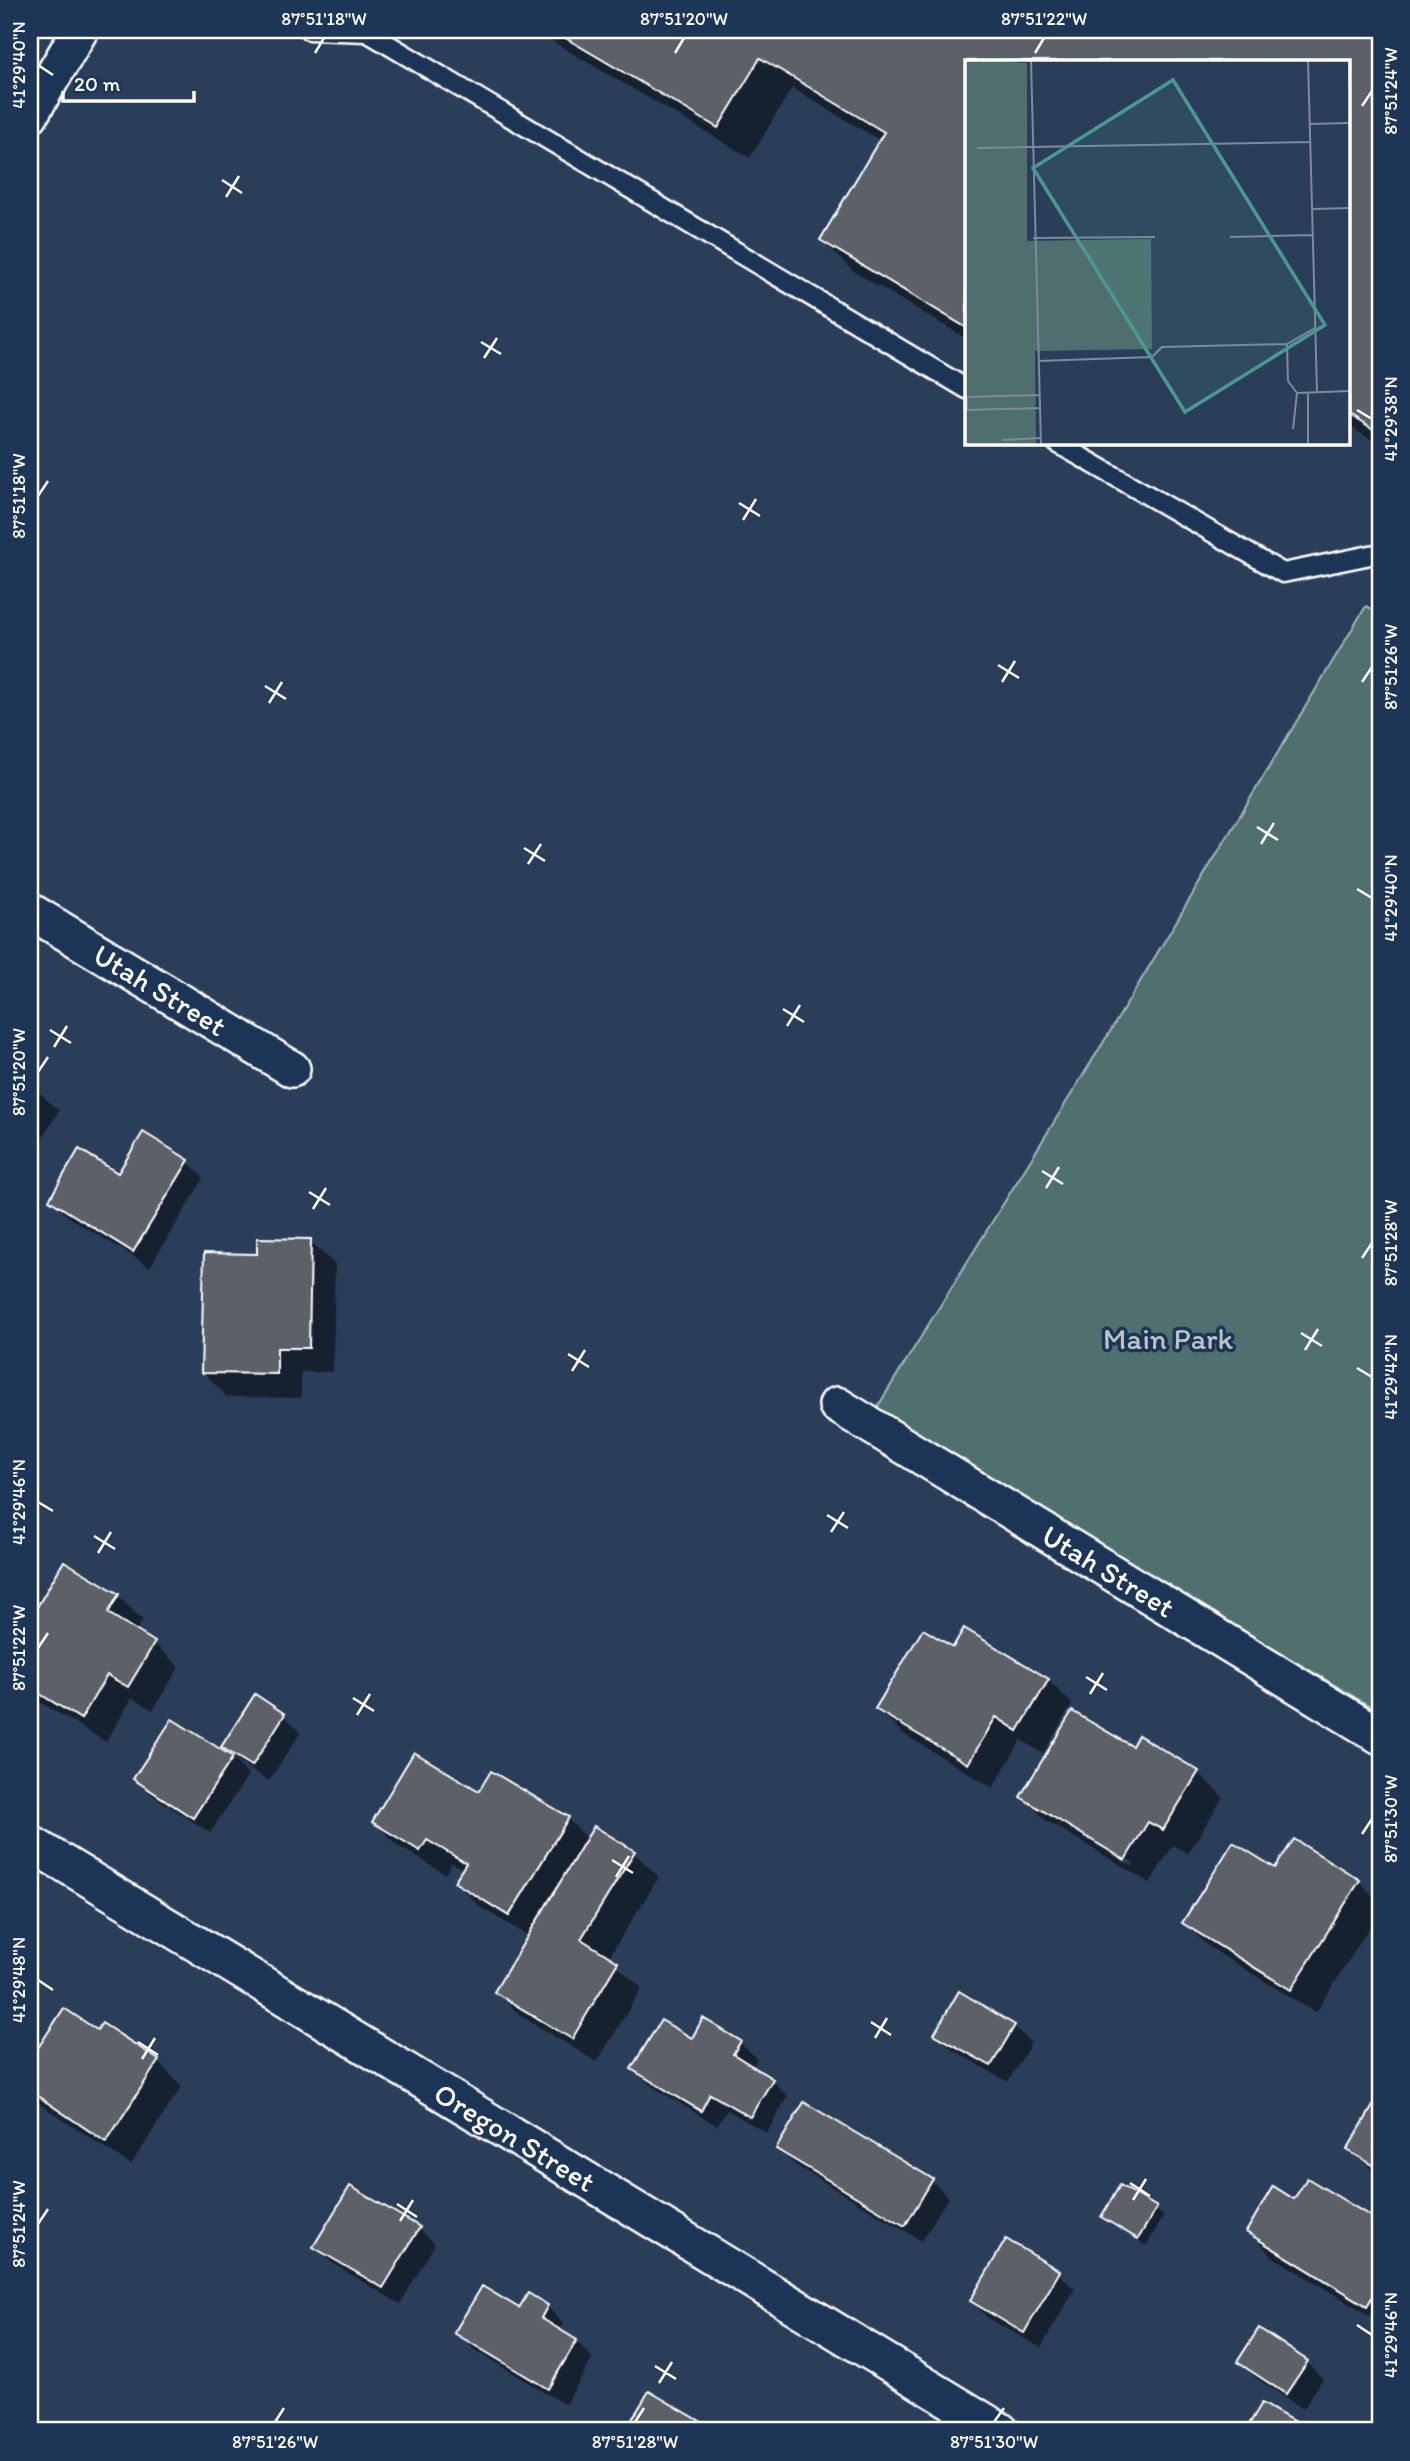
<svg xmlns="http://www.w3.org/2000/svg" width="1410" height="2461" viewBox="0 0 1410 2461" font-family="Itim,sans-serif">
  <rect width="100%" height="100%" fill="#2a3e5a"/>
  <filter id="ink" filterUnits="userSpaceOnUse"><feTurbulence type="fractalNoise" baseFrequency=".0143" numOctaves="2"/><feDisplacementMap in="SourceGraphic" scale="14" xChannelSelector="R" yChannelSelector="G"/><feConvolveMatrix kernelMatrix="1 2 1 2 8 2 1 2 1" color-interpolation-filters="sRGB"/></filter>
  <g filter="url(#ink)">
    <path fill="#4f6f6e" stroke="#a7b7b6" stroke-width="2" d="M1366 606 1380 614V1712L875 1411 1111 1030Z"/>
    <g fill="#0007" fill-rule="evenodd">
      <path d="M533 30H1380V445L1349 426V61H967V339L853 271 822 240 881 141 792 88 750 158Z"/>
      <path d="M30 1084 59 1111 35 1150 30 1147Z"/>
      <path d="M187 1161 204 1178 150 1267 67 1216 51 1200 119 1175Z"/>
      <path d="M310 1241 335 1265 333 1372H301V1398L227 1397 203 1372 258 1256Z"/>
      <path d="M65 1564 118 1596 143 1620 136 1632 154 1643 179 1667 153 1710 132 1698 106 1742 30 1696V1623Z"/>
      <path d="M953 1649 1048 1680 1072 1704 1043 1754 1021 1740 993 1788 902 1733 877 1709Z"/>
      <path d="M255 1697 284 1716 301 1732 269 1781 237 1761 223 1746Z"/>
      <path d="M173 1721 234 1760 248 1775 210 1833 152 1795 135 1778Z"/>
      <path d="M1133 1748 1198 1772 1223 1797 1188 1854 1173 1845 1150 1883 1047 1821 1023 1797ZM1049 1812 1134 1863 1132 1866 1049 1816Z"/>
      <path d="M480 1793 568 1819 589 1840 595 1829 634 1853 659 1877 608 1958 642 1988 597 2062 521 2016 496 1992 530 1937 480 1907 456 1882 464 1870 452 1863 445 1874 398 1846 374 1822Z"/>
      <path d="M1276 1871 1359 1881 1380 1903V1910L1316 2013 1209 1947 1184 1923Z"/>
      <path d="M65 2010 98 2032 103 2025 158 2062 182 2086 131 2165 42 2106 30 2094V2064Z"/>
      <path d="M704 2021 740 2043 757 2059 751 2068 772 2080 788 2096 767 2133 727 2110 717 2126 650 2085 633 2069 692 2040Z"/>
      <path d="M1014 2026 1031 2043 1008 2082 953 2050 936 2033Z"/>
      <path d="M1380 2097V2177L1350 2149Z"/>
      <path d="M778 2148 931 2180 948 2197 922 2241 795 2165Z"/>
      <path d="M1308 2180 1380 2224V2322L1272 2256 1248 2231 1295 2201Z"/>
      <path d="M1156 2209 1164 2216 1146 2246 1103 2217Z"/>
      <path d="M418 2228 435 2244 400 2304 332 2263 316 2247Z"/>
      <path d="M1058 2273 1075 2289 1041 2348 988 2318 972 2301Z"/>
      <path d="M547 2306 563 2323 559 2331 576 2341 593 2358 565 2405 473 2349 457 2332 519 2311Z"/>
      <path d="M1239 2361 1307 2362 1323 2379 1303 2409 1256 2378Z"/>
    </g>
    <g fill="#5c6067" stroke="#fff" stroke-width="2">
      <path d="M552 30H1380V434L1349 415V61H967V328L820 240 884 132 760 58 718 128Z"/>
      <path d="M143 1132 189 1160 133 1252 49 1200 79 1149 118 1173Z"/>
      <path d="M257 1238 311 1239 309 1348H277V1374L201 1373 204 1253 257 1254Z"/>
      <path d="M64 1561 119 1594 108 1613 155 1642 128 1687 107 1675 81 1719 30 1688V1619Z"/>
      <path d="M964 1628 1049 1679 1018 1731 996 1717 968 1764 875 1709 923 1629 953 1647Z"/>
      <path d="M255 1694 285 1714 252 1766 221 1747Z"/>
      <path d="M1072 1711 1132 1746 1138 1735 1199 1771 1163 1830 1148 1822 1125 1860 1020 1797Z"/>
      <path d="M172 1719 233 1757 193 1818 133 1779Z"/>
      <path d="M414 1752 479 1791 491 1771 569 1817 509 1916 454 1882 466 1863 427 1840 420 1851 372 1822Z"/>
      <path d="M594 1826 635 1851 581 1939 618 1962 572 2039 494 1992Z"/>
      <path d="M1294 1839 1360 1880 1291 1990 1182 1923 1233 1842 1275 1868Z"/>
      <path d="M959 1991 1015 2025 991 2066 934 2034Z"/>
      <path d="M64 2008 97 2030 102 2023 159 2060 106 2142 30 2091V2060Z"/>
      <path d="M703 2018 741 2041 733 2054 773 2079 750 2117 710 2094 701 2111 631 2069 661 2020 692 2038Z"/>
      <path d="M1380 2094V2169L1347 2150Z"/>
      <path d="M804 2102 933 2179 905 2226 776 2149Z"/>
      <path d="M1307 2178 1380 2222V2284L1367 2306 1246 2232 1273 2186 1294 2199Z"/>
      <path d="M1120 2185 1157 2207 1138 2239 1101 2217Z"/>
      <path d="M350 2186 420 2227 383 2288 313 2247Z"/>
      <path d="M1006 2239 1060 2271 1024 2333 970 2301Z"/>
      <path d="M482 2286 519 2308 528 2293 548 2305 541 2318 577 2340 548 2389 454 2333Z"/>
      <path d="M1259 2328 1308 2361 1286 2394 1237 2362Z"/>
      <path d="M649 2391 717 2431H625Z"/>
      <path d="M1262 2403 1307 2429 1306 2431H1245Z"/>
    </g>
    <g fill="none" stroke-linecap="round" stroke-linejoin="round">
      <g stroke="#fff" stroke-width="23">
        <g id="lane">
          <path d="M309 30 367 32 369 30"/>
          <path d="M367 32 967 389"/>
          <path d="M1057 443 1283 573 1380 553"/>
        </g>
      </g>
      <g stroke="#fff" stroke-width="40">
        <g id="street">
          <path d="M30 115 80 30"/>
          <path id="s1" d="M30 911 292 1069"/>
          <path id="s2" d="M837 1405 1380 1736"/>
          <path id="s3" d="M30 1843 1001 2431"/>
        </g>
      </g>
      <use href="#lane" stroke="#1d3557" stroke-width="18"/>
      <use href="#street" stroke="#1d3557" stroke-width="35"/>
    </g>
  </g>
  <path fill="none" stroke="#fff" stroke-width="2.5" d="M315 53 324 38M675 53 684 38M1035 53 1044 38M38 65 53 75M1362 106 1372 91M222 180 242 193M226 197 239 176M481 342 501 354M484 358 497 338M1357 410 1372 419M38 496 48 481M739 503 760 516M743 520 756 499M998 665 1019 678M1002 682 1015 661M1362 682 1372 667M265 686 286 699M269 703 282 682M1257 827 1278 840M1261 844 1274 823M524 848 545 861M528 864 541 844M1357 889 1372 898M783 1009 804 1022M787 1026 800 1005M50 1030 71 1043M54 1047 67 1026M38 1072 48 1057M1042 1171 1063 1184M1046 1188 1059 1167M309 1192 330 1205M313 1209 326 1188M1362 1258 1372 1243M1301 1333 1322 1346M1305 1350 1318 1329M568 1354 589 1367M1357 1368 1372 1377M572 1371 585 1350M38 1502 53 1511M827 1515 848 1528M831 1532 844 1512M94 1536 115 1549M98 1553 111 1532M38 1648 48 1633M1086 1677 1107 1690M1090 1694 1103 1673M353 1698 374 1711M357 1715 370 1694M1362 1834 1372 1819M612 1860 633 1873M616 1877 629 1856M38 1980 53 1990M871 2022 891 2035M875 2038 887 2018M138 2042 158 2055M142 2059 155 2038M1130 2183 1150 2196M1133 2200 1146 2179M397 2204 417 2217M400 2221 413 2200M38 2224 48 2209M1357 2325 1372 2335M655 2366 676 2379M659 2383 672 2362M275 2422 284 2408M635 2422 644 2408M994 2422 1004 2408"/>
  <g text-anchor="middle" dominant-baseline="central" stroke-width="7" stroke-linejoin="round" paint-order="stroke">
    <g font-size="30" fill="#fff" stroke="#1d3557">
      <text stroke="none"><textPath href="#s1" startOffset="152">Utah Street</textPath></text>
      <text stroke="none"><textPath href="#s2" startOffset="318">Utah Street</textPath></text>
      <text stroke="none"><textPath href="#s3" startOffset="567">Oregon Street</textPath></text>
    </g>
    <g font-size="30" fill="#b9c5c5" stroke="#1d3557">
      <text x="1168" y="1338">Main Park</text>
    </g>
  </g>
  <g transform="translate(965 60)">
    <rect width="385" height="385" fill="#2a3e5a"/>
    <path d="M0 0 62 3V181L186 179 187 289 70 291 71 385H0Z" fill="#4f6f6e"/>
    <path fill="none" stroke="#7f8b9c" stroke-width="2" d="M66 0 76 385M343 0 352 331M384 0 385 30M344 64 385 63M12 88 345 82M348 149 385 148M265 177 348 175M68 178 190 177M350 268 322 284 323 321 332 333 385 331M73 301 187 297 197 287 322 284M74 335 2 337V350L75 348M328 369 332 333M37 380 76 378M343 385V332"/>
    <path fill="#4b9892" fill-opacity="0.15" stroke="#4b9892" stroke-width="3.5" d="M208 20 360 265 220 352 68 108Z"/>
    <rect width="385" height="385" fill="none" stroke="#fff" stroke-width="3.5"/>
  </g>
  <rect width="1410" height="2461" fill="none" stroke="#1d3557" stroke-width="77"/>
  <path d="M63 91v10h131v-10" fill="none" stroke="#ffffff" stroke-width="3.5"/>
  <text x="74" y="91" font-size="21" fill="#ffffff" stroke="#1d3557" stroke-width="5" paint-order="stroke">20 m</text>
  <rect x="38" y="38" width="1334" height="2384" fill="none" stroke="#fff" stroke-width="2.5"/>
  <g font-size="18" text-anchor="middle" fill="#fff">
    <text x="324" y="25">87°51'18"W</text>
    <text x="684" y="25">87°51'20"W</text>
    <text x="1044" y="25">87°51'22"W</text>
    <text transform="translate(19 65) rotate(-90)" y="6">41°29'40"N</text>
    <text transform="translate(1391 91) rotate(-90)" y="6">87°51'24"W</text>
    <text transform="translate(1391 419) rotate(-90)" y="6">41°29'38"N</text>
    <text transform="translate(19 496) rotate(-90)" y="6">87°51'18"W</text>
    <text transform="translate(1391 667) rotate(-90)" y="6">87°51'26"W</text>
    <text transform="translate(1391 898) rotate(-90)" y="6">41°29'40"N</text>
    <text transform="translate(19 1072) rotate(-90)" y="6">87°51'20"W</text>
    <text transform="translate(1391 1243) rotate(-90)" y="6">87°51'28"W</text>
    <text transform="translate(1391 1377) rotate(-90)" y="6">41°29'42"N</text>
    <text transform="translate(19 1502) rotate(-90)" y="6">41°29'46"N</text>
    <text transform="translate(19 1648) rotate(-90)" y="6">87°51'22"W</text>
    <text transform="translate(1391 1819) rotate(-90)" y="6">87°51'30"W</text>
    <text transform="translate(19 1980) rotate(-90)" y="6">41°29'48"N</text>
    <text transform="translate(19 2224) rotate(-90)" y="6">87°51'24"W</text>
    <text transform="translate(1391 2335) rotate(-90)" y="6">41°29'46"N</text>
    <text x="275" y="2448">87°51'26"W</text>
    <text x="635" y="2448">87°51'28"W</text>
    <text x="994" y="2448">87°51'30"W</text>
  </g>
</svg>
